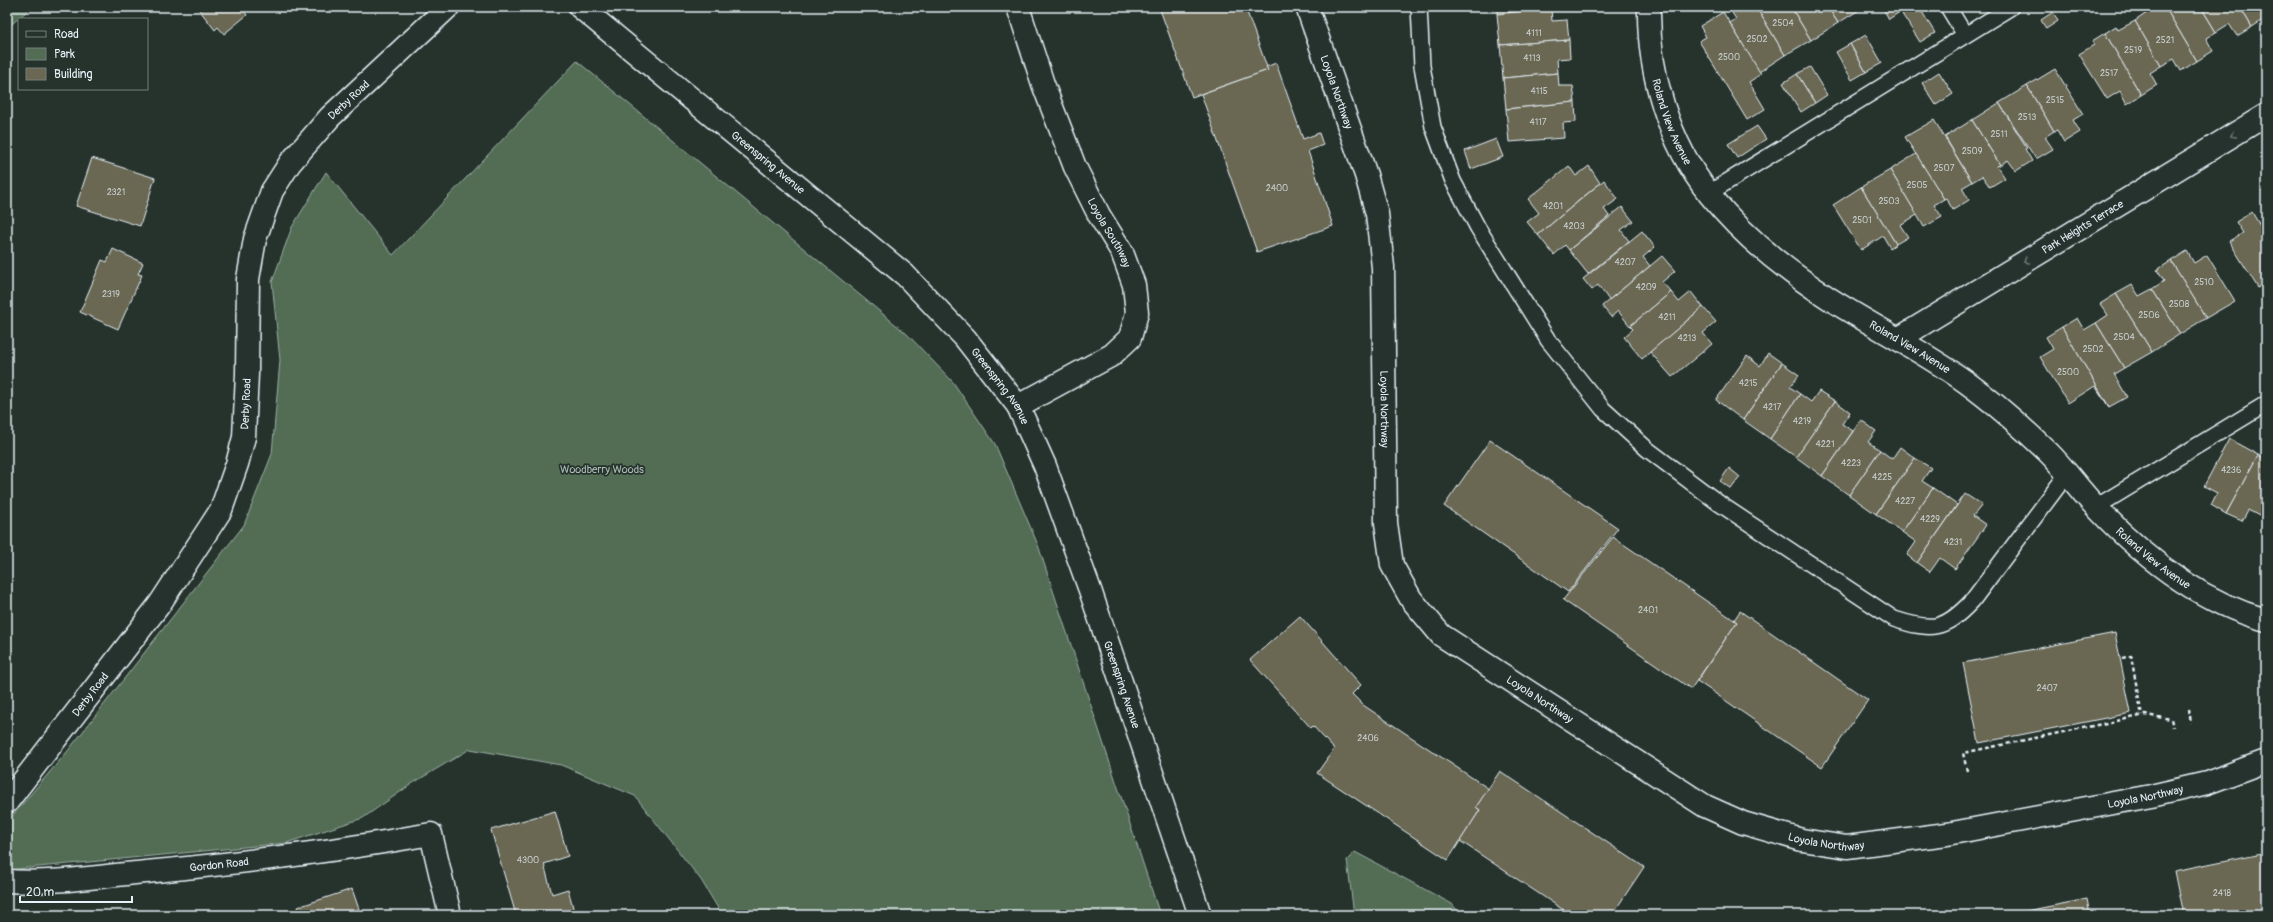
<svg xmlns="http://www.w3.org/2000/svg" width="2273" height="922" viewBox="0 0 2273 922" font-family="Pangolin,sans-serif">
  <rect width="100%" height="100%" fill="#26332d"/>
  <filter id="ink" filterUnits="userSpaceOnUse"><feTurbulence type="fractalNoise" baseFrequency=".025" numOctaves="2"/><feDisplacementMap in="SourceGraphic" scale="8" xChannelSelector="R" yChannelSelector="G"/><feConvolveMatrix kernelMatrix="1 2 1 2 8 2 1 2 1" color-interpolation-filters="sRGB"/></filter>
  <g filter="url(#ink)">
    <g fill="#526d54" stroke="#9dafa6">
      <path d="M7 7H32L7 28Z"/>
      <path d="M577 61 907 334 953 382 995 444 1038 545 1160 915H722L701 880 635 796 561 765 470 749 413 783 363 818 286 843 7 870V822L67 752 244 525 272 454 280 360 272 282 292 227 326 172 393 255Z"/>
      <path d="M1355 852 1452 904 1461 915H1354L1347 860Z"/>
    </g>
    <g fill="#6a6853" stroke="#e8f1f8">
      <path d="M197 7H241L247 15 224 34 218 27 215 30Z"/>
      <path d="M1159 7H1262L1247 12 1268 70 1192 97Z"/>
      <path d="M1497 7H1551V8L1497 14Z"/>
      <path d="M1756 7H1791L1811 40 1785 55Z"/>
      <path d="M1756 7 1785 55 1759 72 1730 23 1736 19 1729 8Z"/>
      <path d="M1791 7H1828L1838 23 1811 40Z"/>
      <path d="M1828 7H1864L1838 23Z"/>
      <path d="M1882 7H1898L1901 11 1889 19Z"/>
      <path d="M1914 7H1919L1935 33 1920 42 1902 14Z"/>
      <path d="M2149 7H2165L2197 61 2181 71 2174 59 2161 66 2135 21 2151 10Z"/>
      <path d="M2165 7H2201L2216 32 2206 38 2213 51 2197 61Z"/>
      <path d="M2201 7H2240L2252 27 2237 36 2229 24 2216 32Z"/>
      <path d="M2240 7H2260L2266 18 2252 27Z"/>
      <path d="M1551 8 1552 21 1567 20 1569 40 1500 45 1497 14Z"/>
      <path d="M1723 12 1761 74 1749 82 1765 109 1747 120 1699 41 1706 37 1700 26Z"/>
      <path d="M2053 12 2058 21 2046 29 2041 20Z"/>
      <path d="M2135 21 2161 66 2150 73 2157 85 2141 95 2105 33 2116 26 2118 30Z"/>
      <path d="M2105 33 2141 95 2127 104 2120 91 2107 99 2079 54 2094 45 2092 41Z"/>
      <path d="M1866 35 1882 63 1866 72 1850 44Z"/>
      <path d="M1569 40 1570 58 1557 59 1558 73 1503 78 1500 45Z"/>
      <path d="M1850 44 1866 72 1852 80 1836 52Z"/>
      <path d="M1276 63 1303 139 1319 133 1323 145 1308 151 1333 226 1257 252 1201 94 1268 70 1266 67Z"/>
      <path d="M1810 67 1827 95 1815 103 1797 74Z"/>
      <path d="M2055 69 2083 114 2073 120 2080 132 2064 142 2057 130 2054 131 2027 86Z"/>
      <path d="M1939 72 1953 94 1936 105 1922 83Z"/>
      <path d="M1558 73 1559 86H1573L1575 102 1506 109 1503 78Z"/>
      <path d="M1797 74 1815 103 1801 112 1783 83Z"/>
      <path d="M2027 86 2054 131 2045 137 2053 149 2036 159 1999 103Z"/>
      <path d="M1575 102 1576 122 1563 123 1564 138 1509 142 1506 109Z"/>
      <path d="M1999 103 2027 148 2025 149 2032 161 2016 171 2008 160 2000 165 1972 120Z"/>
      <path d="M1934 120 1972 182 1962 188 1969 200 1953 210 1946 198 1944 199 1905 137Z"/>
      <path d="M1972 120 2000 165 1997 166 2005 178 1990 187 1982 176 1972 182 1945 137Z"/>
      <path d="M1757 126 1766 139 1737 158 1728 144Z"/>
      <path d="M1496 139 1503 157 1471 169 1465 151Z"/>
      <path d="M1916 154 1944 199 1934 205 1942 217 1924 227 1890 170Z"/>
      <path d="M92 158 155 178 140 226 76 206Z"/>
      <path d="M1569 166 1576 176 1589 166 1600 183 1538 235 1527 222 1539 213 1528 199Z"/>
      <path d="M1890 170 1917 215 1900 225 1908 237 1896 244 1861 187Z"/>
      <path d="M1604 180 1618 199 1604 209 1609 216 1569 250 1565 245 1554 255 1538 235Z"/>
      <path d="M1861 187 1896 244 1890 248 1883 236 1861 250 1833 205Z"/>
      <path d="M1622 207 1633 221 1621 230 1629 241 1588 274 1569 250Z"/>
      <path d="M2252 212 2266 236V283L2258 288 2229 241 2243 233 2236 222Z"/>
      <path d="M2266 219V236L2259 223Z"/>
      <path d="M1642 231 1655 247 1643 257 1650 266 1609 300 1598 285 1592 290 1583 279Z"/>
      <path d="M113 249 143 263 138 274 142 275 118 329 80 312 102 260 107 262Z"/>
      <path d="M2187 251 2194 263 2207 255 2235 301 2206 318 2171 261Z"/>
      <path d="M1662 256 1675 271 1662 282 1671 292 1630 326 1618 311 1611 317 1602 306Z"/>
      <path d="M2171 261 2206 318 2180 334 2152 289 2164 281 2157 270Z"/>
      <path d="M2132 285 2139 296 2152 289 2180 334 2152 352 2116 294Z"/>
      <path d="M1671 292 1679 302 1691 292 1703 307 1642 359 1624 337 1633 329 1630 326Z"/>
      <path d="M2116 294 2152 352 2124 368 2096 323 2108 315 2100 304Z"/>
      <path d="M1703 307 1716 322 1703 333 1712 344 1672 377 1650 352Z"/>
      <path d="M2077 318 2084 330 2096 323 2124 368 2114 374 2127 397 2109 407 2062 327Z"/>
      <path d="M2062 327 2109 407 2095 386 2068 403 2040 357 2053 349 2046 337Z"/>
      <path d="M1768 353 1782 363 1743 420 1716 400 1747 356 1760 366Z"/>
      <path d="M1782 363 1799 375 1790 387 1800 394 1770 439 1743 420Z"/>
      <path d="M1819 391 1835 401 1796 457 1770 439 1800 394 1811 402Z"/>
      <path d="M1835 401 1850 412 1842 424 1853 431 1822 476 1796 457Z"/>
      <path d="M1861 420 1876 431 1868 442 1880 450 1849 495 1822 476Z"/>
      <path d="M2229 439 2258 455 2226 514 2211 505 2217 493 2204 486Z"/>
      <path d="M1490 440 1618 528 1568 592 1444 506Z"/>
      <path d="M1900 447 1915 458 1876 514 1849 495 1880 450 1892 459Z"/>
      <path d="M2258 455 2266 459V512L2263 518 2248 510 2242 521 2226 514Z"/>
      <path d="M1915 458 1931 468 1922 481 1933 488 1902 532 1876 514Z"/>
      <path d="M1729 468 1740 477 1731 489 1720 481Z"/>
      <path d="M1933 488 1957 505 1917 563 1907 555 1916 542 1902 532Z"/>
      <path d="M1965 494 1982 505 1973 516 1986 525 1955 569 1940 558 1930 572 1917 563Z"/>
      <path d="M1613 537 1737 622 1691 689 1563 600Z"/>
      <path d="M1740 611 1868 700 1822 767 1697 681 1737 622 1734 620Z"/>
      <path d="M1300 616 1361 685 1352 694 1363 705 1489 789 1476 807 1480 810 1448 860 1317 773 1334 749 1313 726 1311 728 1250 660Z"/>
      <path d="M2115 633 2131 713 1979 743 1963 663Z"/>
      <path d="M1500 771 1644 867 1612 915H1571L1460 841 1480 810 1476 807Z"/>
      <path d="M555 811 568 856 544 864 552 894 568 889 575 915H516L491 830Z"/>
      <path d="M2262 848H2266V915H2183L2174 871 2262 853Z"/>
      <path d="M352 889 361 915H300L298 907Z"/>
      <path d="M2087 899 2090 915H2006Z"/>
    </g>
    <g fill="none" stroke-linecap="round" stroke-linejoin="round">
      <g stroke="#e8f1f8" stroke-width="18">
        <g id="lane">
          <path d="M1419 7 1422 66 1433 127 1453 181 1478 228 1548 340 1603 409 1647 449 1720 504 1894 619C1931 631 1944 631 1972 601L2067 474"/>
          <path d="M1948 7 1965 35"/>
          <path d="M1709 193 2011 7"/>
          <path d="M2096 507 2266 404"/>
        </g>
      </g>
      <g stroke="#e8f1f8" stroke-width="25">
        <g id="street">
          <path id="s1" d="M1018 7 1043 84 1075 167 1099 215 1122 252 1134 285 1137 313 1130 338 1112 355 1018 406"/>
          <path id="s2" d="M1307 7 1366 175 1377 214 1383 267 1386 523 1392 565 1411 599 1441 635 1705 806 1743 823 1802 840 1847 847 1947 834 2151 796 2207 783 2266 761"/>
          <path id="s3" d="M1649 7C1648 73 1668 142 1710 195 1743 236 1785 270 1830 299 1874 327 1923 351 1966 382 1995 403 2023 428 2049 453 2066 470 2080 491 2097 508 2143 557 2200 602 2266 620"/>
          <path id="s4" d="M1898 339 2266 115"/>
          <path id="s5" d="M7 802 159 605 221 510 237 464 244 437 247 374 248 279 255 239 272 191 290 163 330 117 448 7"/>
          <path id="s6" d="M7 881C53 884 100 876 146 872 241 863 336 851 431 834L450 915"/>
        </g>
      </g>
      <g stroke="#e8f1f8" stroke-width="25">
        <g id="secondary">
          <path id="s7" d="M580 7 905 275 965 338 1018 406 1045 466 1090 590 1200 915"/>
        </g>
      </g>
      <g stroke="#e8f1f8" stroke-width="2.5" stroke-dasharray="4 3" stroke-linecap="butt">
        <path d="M2122 658 2131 656 2142 716"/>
        <path d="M2189 709 2191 723"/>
        <path d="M1967 771 1963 753 2145 715 2171 719 2173 727"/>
      </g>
      <use href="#lane" stroke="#26332d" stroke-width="15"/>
      <use href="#street" stroke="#26332d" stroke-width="22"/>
      <use href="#secondary" stroke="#26332d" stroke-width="22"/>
    </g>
    <defs><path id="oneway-chevron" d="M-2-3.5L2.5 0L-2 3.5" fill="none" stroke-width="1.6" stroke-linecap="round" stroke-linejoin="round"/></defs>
    <g stroke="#6a7674">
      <use href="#oneway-chevron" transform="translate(2233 135) rotate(149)"/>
      <use href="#oneway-chevron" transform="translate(2026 261) rotate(149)"/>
    </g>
  </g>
  <g text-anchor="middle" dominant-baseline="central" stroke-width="3.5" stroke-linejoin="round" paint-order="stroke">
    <g font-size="9" fill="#c8cfcf">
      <text x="1783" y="23">2504</text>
      <text x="1534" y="33">4111</text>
      <text x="1757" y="39">2502</text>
      <text x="2165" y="40">2521</text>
      <text x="2133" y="50">2519</text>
      <text x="1729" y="57">2500</text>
      <text x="1532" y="58">4113</text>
      <text x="2109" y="73">2517</text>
      <text x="1539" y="91">4115</text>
      <text x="2055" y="100">2515</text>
      <text x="2027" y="117">2513</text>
      <text x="1538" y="122">4117</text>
      <text x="1999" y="134">2511</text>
      <text x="1972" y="151">2509</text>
      <text x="1944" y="168">2507</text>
      <text x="1917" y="185">2505</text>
      <text x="1277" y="188">2400</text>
      <text x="116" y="192">2321</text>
      <text x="1889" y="201">2503</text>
      <text x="1553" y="206">4201</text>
      <text x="1862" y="220">2501</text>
      <text x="1574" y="226">4203</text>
      <text x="1625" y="262">4207</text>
      <text x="2204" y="282">2510</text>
      <text x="1646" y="287">4209</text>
      <text x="111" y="294">2319</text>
      <text x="2179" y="304">2508</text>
      <text x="2149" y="315">2506</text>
      <text x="1667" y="317">4211</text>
      <text x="2124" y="337">2504</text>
      <text x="1687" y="338">4213</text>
      <text x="2093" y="349">2502</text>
      <text x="2068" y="372">2500</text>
      <text x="1748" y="383">4215</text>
      <text x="1772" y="407">4217</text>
      <text x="1802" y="421">4219</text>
      <text x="1825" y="444">4221</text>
      <text x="1851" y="463">4223</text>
      <text x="2231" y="470">4236</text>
      <text x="1882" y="477">4225</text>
      <text x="1905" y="501">4227</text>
      <text x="1930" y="519">4229</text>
      <text x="1953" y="542">4231</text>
      <text x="1648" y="610">2401</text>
      <text x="2047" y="688">2407</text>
      <text x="1368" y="738">2406</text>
      <text x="528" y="860">4300</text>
      <text x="2222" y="893">2418</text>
    </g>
    <g font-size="11" fill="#e8f1f8" stroke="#26332d">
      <text stroke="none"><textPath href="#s2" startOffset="90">Loyola Northway</textPath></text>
      <text stroke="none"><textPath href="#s5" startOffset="808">Derby Road</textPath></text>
      <text stroke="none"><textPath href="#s3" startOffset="118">Roland View Avenue</textPath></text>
      <text stroke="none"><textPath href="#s7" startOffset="244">Greenspring Avenue</textPath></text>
      <text stroke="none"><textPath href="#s4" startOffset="216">Park Heights Terrace</textPath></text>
      <text stroke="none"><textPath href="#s1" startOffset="244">Loyola Southway</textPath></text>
      <text stroke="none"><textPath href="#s3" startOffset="454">Roland View Avenue</textPath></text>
      <text stroke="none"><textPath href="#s7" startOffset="568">Greenspring Avenue</textPath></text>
      <text stroke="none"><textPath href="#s5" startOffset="472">Derby Road</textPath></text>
      <text stroke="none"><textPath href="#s2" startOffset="414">Loyola Northway</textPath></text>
      <text stroke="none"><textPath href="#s3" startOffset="778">Roland View Avenue</textPath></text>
      <text stroke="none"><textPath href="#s7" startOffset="892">Greenspring Avenue</textPath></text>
      <text stroke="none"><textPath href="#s5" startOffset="136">Derby Road</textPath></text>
      <text stroke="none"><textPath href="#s2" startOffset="774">Loyola Northway</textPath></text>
      <text stroke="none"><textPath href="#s2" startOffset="1422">Loyola Northway</textPath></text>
      <text stroke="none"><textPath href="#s2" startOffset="1098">Loyola Northway</textPath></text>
      <text stroke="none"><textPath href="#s6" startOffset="213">Gordon Road</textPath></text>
    </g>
    <g font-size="11" fill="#acbcb6" stroke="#26332d">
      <text x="602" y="469">Woodberry Woods</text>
    </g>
  </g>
  <rect width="2273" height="922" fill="none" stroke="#26332d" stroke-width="24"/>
  <rect x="12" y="12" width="2249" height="898" fill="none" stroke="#e8f1f8" stroke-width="1.5" filter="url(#ink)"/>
  <rect x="18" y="18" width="130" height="72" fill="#26332d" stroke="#747f7e"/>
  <rect x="26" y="31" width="20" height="6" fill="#26332d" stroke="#747f7e"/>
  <text x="54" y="38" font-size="12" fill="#e8f1f8">Road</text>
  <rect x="26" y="48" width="20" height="12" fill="#526d54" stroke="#747f7e"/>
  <text x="54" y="58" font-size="12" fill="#e8f1f8">Park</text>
  <rect x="26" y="68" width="20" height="12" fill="#6a6853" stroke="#747f7e"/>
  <text x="54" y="78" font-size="12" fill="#e8f1f8">Building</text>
  <path d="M20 896v6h112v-6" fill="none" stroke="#e8f1f8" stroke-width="2"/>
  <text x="26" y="896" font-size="12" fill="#e8f1f8" stroke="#26332d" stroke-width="3" paint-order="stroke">20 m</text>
</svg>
